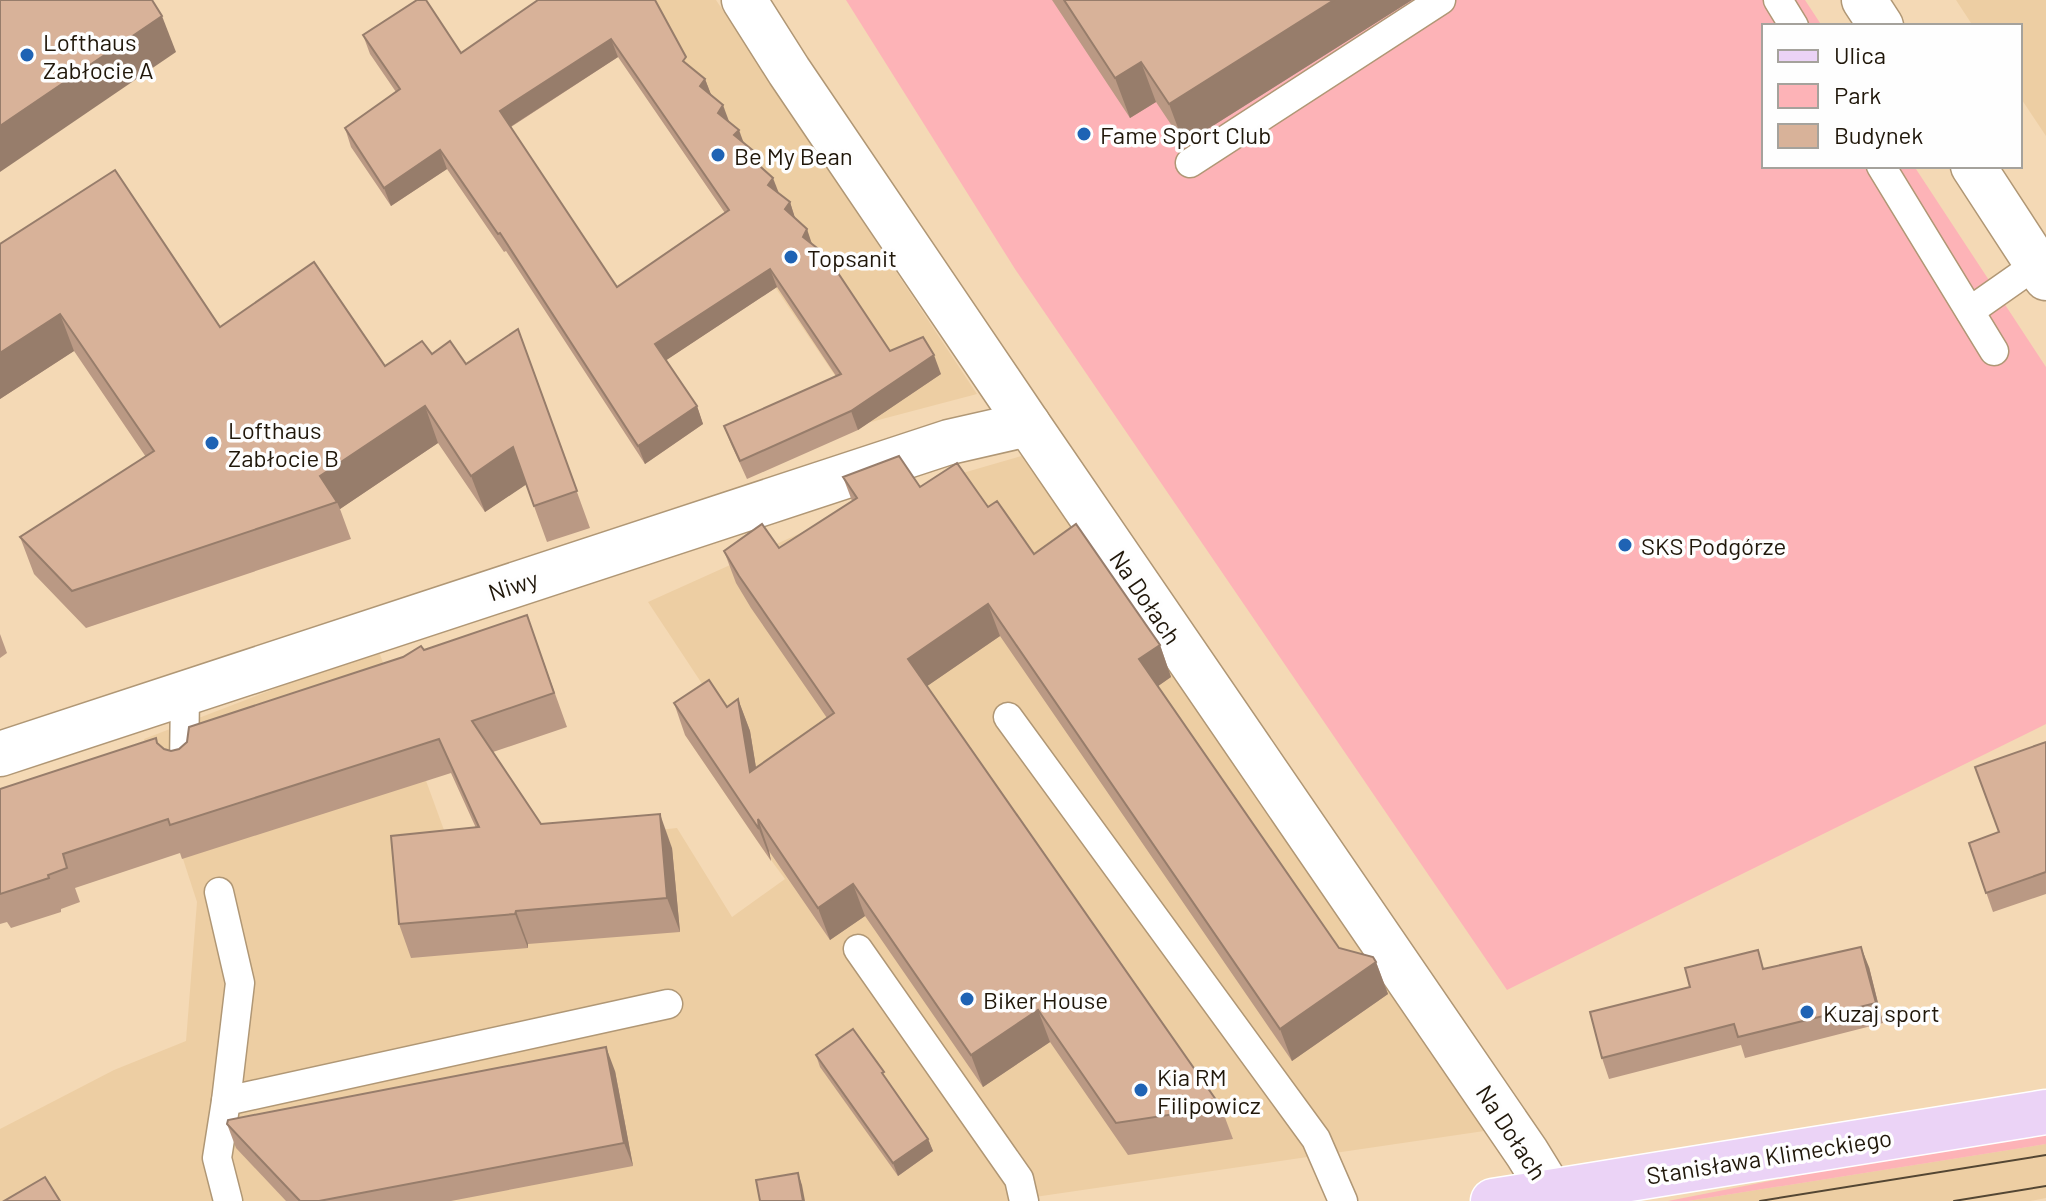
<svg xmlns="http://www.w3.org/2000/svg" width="2046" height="1201" viewBox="0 0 2046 1201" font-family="Barlow,sans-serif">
  <rect width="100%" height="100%" fill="#f4d9b5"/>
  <g fill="#edcea3">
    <path d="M581 0H716L977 394 867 423Z"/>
    <path d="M1956 0H2046V136L2020 97V26H1973Z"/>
    <path d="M1025 455 1491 1130 1007 1201H0V1129L114 1070 186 1041 197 902 144 739 378 649 452 852 677 828 732 917 785 879 762 848 685 735 720 711 648 602 854 509 911 488Z"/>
    <path d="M2046 1144V1198L2030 1201H1688Z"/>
  </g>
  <g fill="#fdb3b7">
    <path d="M846 0H1805L1822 26H1764V166H1914L2046 367V724L1507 990 1015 269Z"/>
    <path d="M2046 1127V1144L1688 1201H1668Z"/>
  </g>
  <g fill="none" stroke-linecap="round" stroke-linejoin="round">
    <g stroke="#b09775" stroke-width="31">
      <g id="lane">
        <path d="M1778 0 1794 26"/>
        <path d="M1190 163 1441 0"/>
        <path d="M1881 166 1994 351"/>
        <path d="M1970 311 2037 264"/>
        <path d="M1008 717 1316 1139 1343 1201"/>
        <path d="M184 768 185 693"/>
        <path d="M219 892 240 983 226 1101 217 1158 228 1201"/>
        <path d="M858 949 1019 1179 1024 1201"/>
        <path d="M226 1101 668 1004"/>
      </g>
    </g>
    <g stroke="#b09775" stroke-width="47">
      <g id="street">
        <path d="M744 0 789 71 1028 424 1527 1153 1551 1192"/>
        <path d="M1864 0 1881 26"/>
        <path d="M1973 166 2046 278"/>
        <path d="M0 754 949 442 1028 424"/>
      </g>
    </g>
    <g stroke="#fff" stroke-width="47">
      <path id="primary" d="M1493 1201 2046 1112"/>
    </g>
    <use href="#lane" stroke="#fff" stroke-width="28"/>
    <use href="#street" stroke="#fff" stroke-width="44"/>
    <use href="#primary" stroke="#ebd3f6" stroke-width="44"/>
    <g stroke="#534633" stroke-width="2">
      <path d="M1760 1201 2046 1155"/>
      <path d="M1954 1201 2046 1186"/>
    </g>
  </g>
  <g fill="#ba9984" fill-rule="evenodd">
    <path d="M538 0 689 66 705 79 711 95 729 122 744 143 756 153 761 167 779 194 790 202 795 219 812 244 890 351 941 374 858 430 747 479 731 444 724 426 836 376 777 287 666 360 697 406 703 424 645 464 506 251 504 252 447 169 391 206 351 147 345 128 396 92 370 54 363 35 461 53ZM618 57 725 213 617 287 511 127Z"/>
    <path d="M1052 0H1412L1184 144 1156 102 1130 118Z"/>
    <path d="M0 244 220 327 385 366 432 354 466 364 518 329 590 528 547 542 526 484 485 512 438 443 340 509 351 539 86 628 34 574 20 537 146 457 74 351 0 399Z"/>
    <path d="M843 477 920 487 988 507 1034 554 1160 645 1171 677 1158 686 1339 948 1376 962 1388 994 1292 1061 1000 636 927 686 1221 1107 1233 1139 1128 1155 1050 1042 983 1087 865 916 830 940 769 851 771 861 685 735 674 703 727 707 738 699 750 731 756 768 827 718 751 608 736 583 724 551 779 548 852 501Z"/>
    <path d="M0 634 7 653 0 658Z"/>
    <path d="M539 649 567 727 493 752 541 824 672 848 680 932 528 944V948L411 958 399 924 476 828 451 773 182 859 180 853 75 888 80 902 61 909V912L11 928 7 922 0 924V789L158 743 164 749 171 751 179 749 424 650Z"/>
    <path d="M2046 742V894L1993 912 1969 843 1999 832Z"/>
    <path d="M1869 967 1883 1023 1745 1058 1741 1045 1609 1079 1602 1058 1765 969Z"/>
    <path d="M816 1055 887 1081 928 1139 933 1151 898 1176 820 1067Z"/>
    <path d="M615 1071 633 1166 451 1201H286L236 1148 227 1124Z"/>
  </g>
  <g fill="#977d6b">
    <path d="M1334 0H1412L1184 144 1169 104Z"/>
    <path d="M162 16 176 52 0 172V126Z"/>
    <path d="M611 39 618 57 507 129 500 111Z"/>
    <path d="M1141 62 1156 102 1130 118 1115 78Z"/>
    <path d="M705 79 712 97 700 86Z"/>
    <path d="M723 105 730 124 718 113Z"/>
    <path d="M739 130 746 149 734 135Z"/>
    <path d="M440 150 447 169 391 206 384 188Z"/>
    <path d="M756 153 762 172 752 159Z"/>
    <path d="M773 178 780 196 768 185Z"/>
    <path d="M790 202 796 221 785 209Z"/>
    <path d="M807 229 813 247 803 237Z"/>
    <path d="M770 269 777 287 662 363 655 344Z"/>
    <path d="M60 314 74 351 0 399V353Z"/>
    <path d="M934 355 941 374 858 430 851 411Z"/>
    <path d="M425 406 438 443 340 509 337 502 320 476Z"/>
    <path d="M697 406 703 424 645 464 638 446Z"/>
    <path d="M513 447 527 484 485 512 471 476Z"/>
    <path d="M988 604 1000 636 920 691 908 659Z"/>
    <path d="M1160 645 1171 677 1151 691 1139 659Z"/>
    <path d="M738 699 750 731 762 804 750 772Z"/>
    <path d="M660 814 672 848 680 932 667 898Z"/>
    <path d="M758 819 769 851 771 861 759 829Z"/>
    <path d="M853 884 865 916 830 940 818 908Z"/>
    <path d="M516 911 528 944V948L515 914Z"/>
    <path d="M1861 947 1869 967 1883 1023 1876 1003Z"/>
    <path d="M1376 962 1388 994 1292 1061 1280 1029Z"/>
    <path d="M1038 1010 1050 1042 983 1087 971 1055Z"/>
    <path d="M606 1047 615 1071 633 1166 624 1143Z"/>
    <path d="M928 1139 933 1151 898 1176 893 1163Z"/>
    <path d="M798 1173 802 1185 805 1201H803Z"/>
  </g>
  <g fill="#d8b299" stroke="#977d6b" stroke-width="2" fill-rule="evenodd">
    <path d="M0 0H152L162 16 0 126Z"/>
    <path d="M417 0H426L461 53 538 0H655L686 57 683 61 705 79 700 86 723 105 718 113 739 130 734 135 756 153 752 159 773 178 768 185 790 202 785 209 807 229 803 237 826 255 890 351 923 337 934 355 851 411 740 461 724 426 841 374 770 269 655 344 697 406 638 446 500 233 498 234 440 150 384 188 345 128 400 89 363 35ZM611 39 729 210 617 287 500 111Z"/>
    <path d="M1064 0H1334L1169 104 1141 62 1115 78Z"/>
    <path d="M115 170 220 327 314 262 385 366 422 341 432 354 450 341 466 364 518 329 577 491 534 506 513 447 471 476 425 406 320 476 337 502 72 591 20 537 154 451 60 314 0 353V244Z"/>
    <path d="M899 456 920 487 957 463 988 507 997 501 1034 554 1076 524 1160 645 1139 659 1339 948 1373 957 1376 962 1280 1029 988 604 908 659 1221 1107 1116 1123 1038 1010 971 1055 853 884 818 908 758 819 759 829 674 703 709 680 727 707 738 699 750 772 834 713 739 576 724 551 762 524 779 548 857 498 843 477Z"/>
    <path d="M527 615 554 693 472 721 541 824 660 814 667 898 516 911 515 914 399 924 391 836 479 827 439 739 170 825 168 819 63 854 67 868 48 875 49 878 0 894V789L156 738 157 743 164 749 171 751 179 749 187 742 189 727 403 657 421 646 424 650Z"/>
    <path d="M2046 742V872L1986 893 1969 843 1999 832 1975 767Z"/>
    <path d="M1861 947 1876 1003 1738 1037 1734 1024 1602 1058 1590 1012 1690 987 1685 968 1758 950 1763 969Z"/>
    <path d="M853 1029 884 1072 882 1073 928 1139 893 1163 816 1055Z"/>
    <path d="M606 1047 624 1143 319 1201H300L227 1124 228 1120Z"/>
    <path d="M798 1173 803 1201H760L756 1180Z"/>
    <path d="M45 1177 60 1201H4Z"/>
  </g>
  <g fill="#1f63b4" stroke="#fefefe" stroke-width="3">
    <circle cx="27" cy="55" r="8"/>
    <circle cx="1084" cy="134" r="8"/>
    <circle cx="718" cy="155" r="8"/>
    <circle cx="791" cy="257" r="8"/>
    <circle cx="212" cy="443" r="8"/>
    <circle cx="1625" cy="545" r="8"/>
    <circle cx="967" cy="999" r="8"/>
    <circle cx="1807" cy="1012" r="8"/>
    <circle cx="1141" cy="1090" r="8"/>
  </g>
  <g text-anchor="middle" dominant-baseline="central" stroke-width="7" stroke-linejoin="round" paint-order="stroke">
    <g font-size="24" fill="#20170a" stroke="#fefefe" text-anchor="start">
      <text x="43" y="41">Lofthaus<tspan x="43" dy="28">Zabłocie A</tspan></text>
      <text x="1100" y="134">Fame Sport Club</text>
      <text x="734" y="155">Be My Bean</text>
      <text x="807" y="257">Topsanit</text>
      <text x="228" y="429">Lofthaus<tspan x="228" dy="28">Zabłocie B</tspan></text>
      <text x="1641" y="545">SKS Podgórze</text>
      <text x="983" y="999">Biker House</text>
      <text x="1823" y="1012">Kuzaj sport</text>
      <text x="1157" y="1076">Kia RM<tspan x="1157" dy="28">Filipowicz</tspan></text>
    </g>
    <g font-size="24" fill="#20170a" stroke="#fefefe">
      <text transform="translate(513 585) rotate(-18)">Niwy</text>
      <text transform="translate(1146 597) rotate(56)">Na Dołach</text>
      <text transform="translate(1512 1132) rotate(57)">Na Dołach</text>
      <text transform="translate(1769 1156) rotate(-9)">Stanisława Klimeckiego</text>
    </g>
  </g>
  <rect x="1762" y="24" width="260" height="144" fill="#fefefe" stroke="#a5a29c" stroke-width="2"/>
  <rect x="1778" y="50" width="40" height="12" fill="#ebd3f6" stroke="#a5a29c" stroke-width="2"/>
  <text x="1834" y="64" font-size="24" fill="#20170a">Ulica</text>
  <rect x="1778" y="84" width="40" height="24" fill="#fdb3b7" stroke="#a5a29c" stroke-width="2"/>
  <text x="1834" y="104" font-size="24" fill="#20170a">Park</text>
  <rect x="1778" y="124" width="40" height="24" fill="#d8b299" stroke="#a5a29c" stroke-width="2"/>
  <text x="1834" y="144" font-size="24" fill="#20170a">Budynek</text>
</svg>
